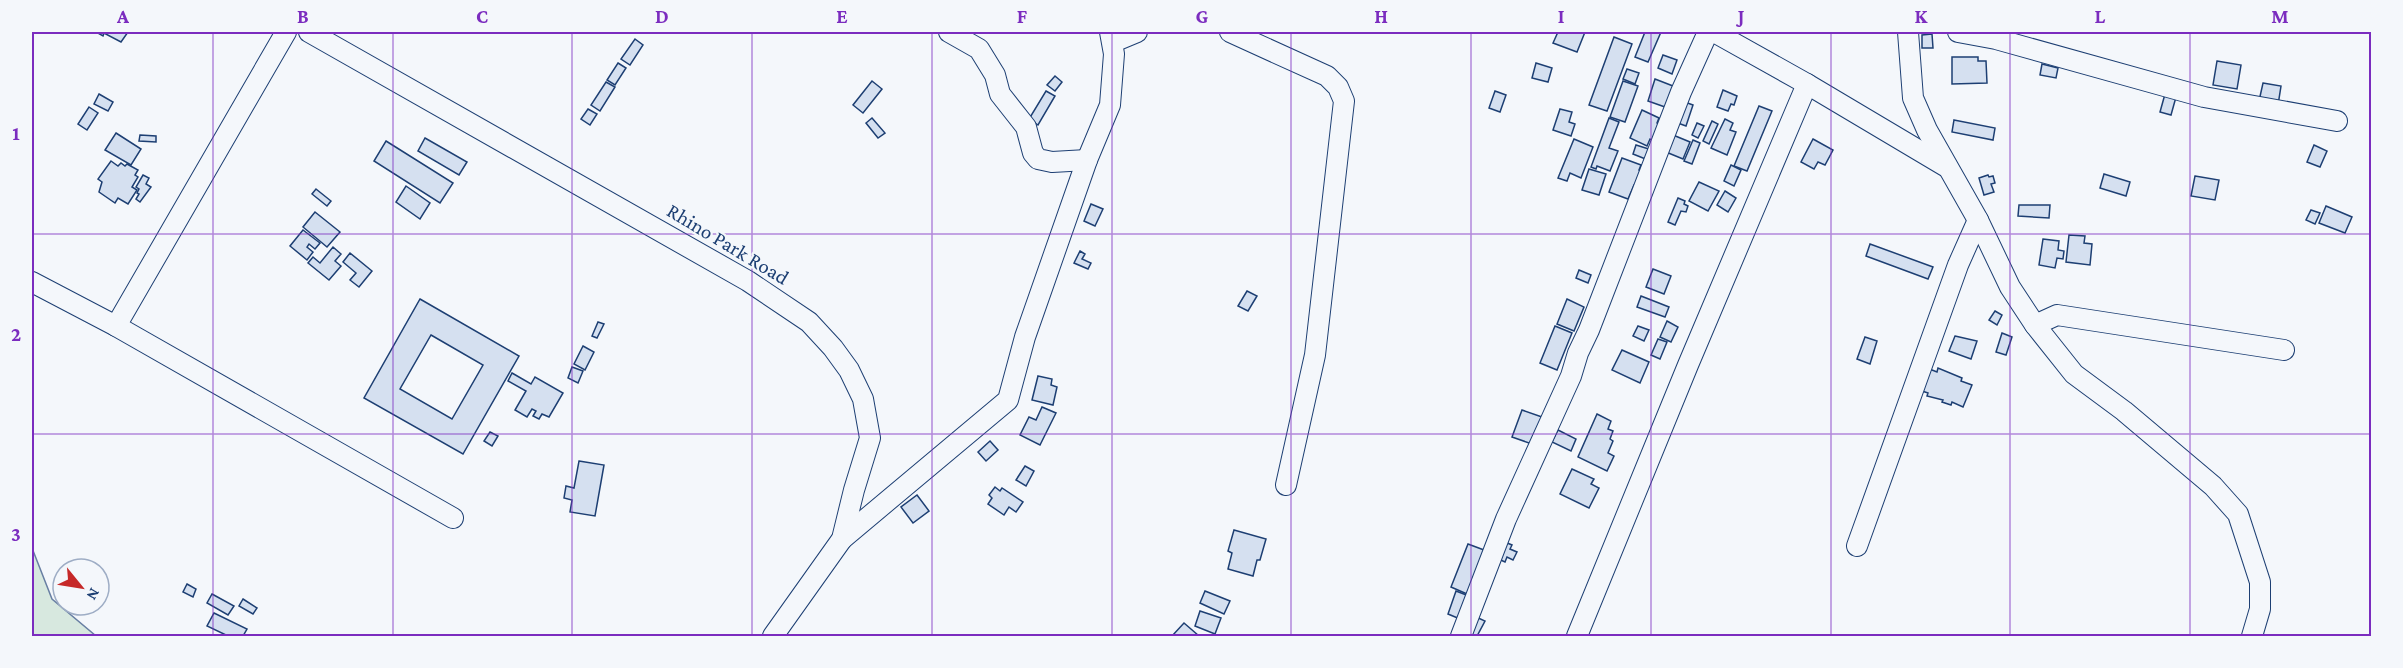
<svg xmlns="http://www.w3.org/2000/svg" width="2403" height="668" viewBox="0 0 2403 668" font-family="'Crimson Pro',serif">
  <rect width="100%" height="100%" fill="#f4f7fb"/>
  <path fill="#d7e8df" stroke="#687fa3" stroke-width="1.5" d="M32 548 52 599 96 636H32Z"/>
  <g fill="#d5e0f0" stroke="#1d3f73" stroke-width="1.5" fill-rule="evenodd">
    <path d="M96 32H128L121 42 104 33 103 36Z"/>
    <path d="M1558 32H1585L1577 52 1553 43Z"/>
    <path d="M1645 32H1661L1648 62 1635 57Z"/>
    <path d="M1932 34 1933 48H1922V35Z"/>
    <path d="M1614 37 1632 44 1607 111 1589 105Z"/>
    <path d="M635 39 643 45 630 65 621 59Z"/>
    <path d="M1663 55 1677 60 1672 74 1658 68Z"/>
    <path d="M1952 57H1978V61H1986L1987 83 1952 84Z"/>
    <path d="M2217 61 2241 65 2237 89 2213 85Z"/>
    <path d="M618 63 626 68 615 85 607 80Z"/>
    <path d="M1536 63 1552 68 1548 82 1532 78Z"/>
    <path d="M2042 64 2058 68 2056 78 2040 75Z"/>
    <path d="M1627 69 1639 73 1635 84 1623 79Z"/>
    <path d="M1055 76 1062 82 1055 91 1047 85Z"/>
    <path d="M1655 79 1673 86 1665 107 1648 101Z"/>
    <path d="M872 81 882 89 863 113 853 105Z"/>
    <path d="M1623 81 1638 86 1625 122 1610 117Z"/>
    <path d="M606 82 615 87 600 111 591 105Z"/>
    <path d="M2263 83 2281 86 2278 105 2259 101Z"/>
    <path d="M1723 90 1737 96 1734 105 1731 104 1728 111 1717 107Z"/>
    <path d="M1046 91 1055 96 1038 125 1029 119Z"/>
    <path d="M1495 91 1506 95 1500 112 1489 108Z"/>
    <path d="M99 94 113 102 108 111 94 104Z"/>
    <path d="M2165 94 2176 97 2171 115 2160 112Z"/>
    <path d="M1682 101 1693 105 1686 126 1675 122Z"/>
    <path d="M1759 106 1772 111 1747 171 1734 166Z"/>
    <path d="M89 107 98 113 87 130 78 124Z"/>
    <path d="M588 109 597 114 590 125 581 119Z"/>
    <path d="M1560 109 1572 112 1569 122 1575 124 1571 136 1553 130Z"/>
    <path d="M1642 110 1659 118 1657 123 1660 125 1653 141 1650 139 1647 146 1630 138Z"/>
    <path d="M872 118 885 133 878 138 866 123Z"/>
    <path d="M1609 118 1619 122 1609 148 1618 151 1610 171 1597 166 1596 169 1591 167Z"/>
    <path d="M1725 119 1733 123 1730 130 1736 132 1727 155 1711 148Z"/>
    <path d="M1954 120 1995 128 1993 140 1952 132Z"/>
    <path d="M1712 121 1718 124 1709 144 1703 141Z"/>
    <path d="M1697 123 1704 126 1698 138 1692 135Z"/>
    <path d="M116 133 141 149 131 165 105 150Z"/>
    <path d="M140 135 156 136V142L139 141Z"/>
    <path d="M1673 135 1690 142 1683 159 1666 152Z"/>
    <path d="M425 138 467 162 459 175 418 151Z"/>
    <path d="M1574 139 1593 147 1581 178 1570 173 1567 181 1558 178Z"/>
    <path d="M1813 139 1833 150 1825 165 1818 162 1814 169 1801 162Z"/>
    <path d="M1693 140 1700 143 1692 164 1684 161Z"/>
    <path d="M386 141 453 183 440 203 374 161Z"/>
    <path d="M1636 145 1652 150 1648 160 1633 154Z"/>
    <path d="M2314 145 2327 151 2320 167 2307 162Z"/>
    <path d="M1622 158 1641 165 1639 170 1643 171 1638 187 1634 185 1628 199 1609 192Z"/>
    <path d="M111 161 118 166 121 163 125 166 127 164 138 170 135 175 138 177 132 187 137 190 128 204 118 198 115 203 99 192 102 182 98 179Z"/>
    <path d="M1731 165 1741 170 1734 186 1724 181Z"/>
    <path d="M1589 169 1606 174 1599 195 1582 190Z"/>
    <path d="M2104 174 2130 182 2126 196 2100 188Z"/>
    <path d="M143 175 149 178 146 184 151 187 140 202 136 199 139 194 137 193 139 189 136 187Z"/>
    <path d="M1988 175 1989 177 1993 176 1995 183 1991 184 1994 192 1984 195 1979 178Z"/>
    <path d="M2195 176 2219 180 2215 200 2191 196Z"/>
    <path d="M1699 182 1719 191 1708 211 1689 201Z"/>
    <path d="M406 186 430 203 420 219 396 202Z"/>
    <path d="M316 189 331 201 327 206 312 194Z"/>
    <path d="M1725 191 1736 198 1728 212 1717 205Z"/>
    <path d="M1678 198 1685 201 1684 204 1688 206 1686 212 1681 211 1675 225 1668 222Z"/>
    <path d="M1091 204 1103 209 1095 226 1084 221Z"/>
    <path d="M2019 205H2050L2049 218 2018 216Z"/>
    <path d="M2326 206 2352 217 2345 233 2319 223Z"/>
    <path d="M2311 210 2320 213 2315 224 2306 220Z"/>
    <path d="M315 212 340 232 327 247 303 227Z"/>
    <path d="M303 230 320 243 315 249 309 244 307 247 313 252 307 260 290 246Z"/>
    <path d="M2069 235 2085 236 2084 243 2092 244 2090 265 2066 262Z"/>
    <path d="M2043 239 2059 241 2058 250 2064 251 2063 259 2057 258 2055 268 2039 265Z"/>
    <path d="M1870 244 1933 267 1928 279 1866 256Z"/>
    <path d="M333 247 341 254 335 261 341 266 329 280 308 263 313 257 320 263Z"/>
    <path d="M1080 251 1085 254 1082 259 1091 263 1088 269 1074 263Z"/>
    <path d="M350 253 372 271 359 287 350 280 356 273 343 262Z"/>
    <path d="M1653 269 1671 276 1664 294 1646 287Z"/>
    <path d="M1579 270 1591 275 1588 283 1576 278Z"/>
    <path d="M1247 291 1257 296 1248 311 1238 306Z"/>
    <path d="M1641 296 1669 307 1665 317 1637 307Z"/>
    <path d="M420 299 519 356 463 454 364 398ZM431 335 483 365 452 419 400 389Z"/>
    <path d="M1567 299 1584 307 1574 331 1557 324Z"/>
    <path d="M1995 311 2002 315 1997 325 1989 320Z"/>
    <path d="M1667 321 1678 327 1671 342 1660 337Z"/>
    <path d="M598 322 604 324 597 338 592 336Z"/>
    <path d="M1555 326 1572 333 1557 370 1540 363Z"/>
    <path d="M1638 326 1649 330 1644 341 1633 336Z"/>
    <path d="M2002 333 2012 337 2006 355 1996 352Z"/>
    <path d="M1955 336 1977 341 1971 359 1949 351Z"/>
    <path d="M1865 337 1877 341 1870 364 1857 359Z"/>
    <path d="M1658 339 1667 342 1660 359 1651 355Z"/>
    <path d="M583 346 594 352 585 370 574 364Z"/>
    <path d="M1622 350 1649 362 1640 383 1612 370Z"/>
    <path d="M572 367 583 371 578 383 568 378Z"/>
    <path d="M1927 368 1937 372 1938 368 1962 378 1961 381 1972 385 1963 407 1952 402 1951 405 1942 402 1943 400 1927 396 1928 393 1919 390Z"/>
    <path d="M512 373 531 384 535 377 563 393 549 417 542 414 539 419 533 416 536 411 532 409 527 417 515 410 526 391 508 381Z"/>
    <path d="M1038 376 1052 379 1051 385 1057 387 1053 405 1032 400Z"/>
    <path d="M1042 407 1056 413 1040 445 1020 435 1029 417 1036 420Z"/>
    <path d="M1522 410 1542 417 1532 444 1512 437Z"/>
    <path d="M1597 414 1611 421 1608 429 1613 431 1610 439 1613 441 1608 453 1614 456 1607 471 1578 457Z"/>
    <path d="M1558 430 1576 439 1571 451 1552 442Z"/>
    <path d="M490 432 498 436 492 446 484 441Z"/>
    <path d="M990 441 998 450 986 461 978 452Z"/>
    <path d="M579 461 604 465 595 516 570 512 572 500 564 498 566 486 574 488Z"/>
    <path d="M1025 466 1034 471 1026 486 1016 480Z"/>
    <path d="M1572 469 1594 479 1591 484 1599 488 1589 508 1560 494Z"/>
    <path d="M995 487 1000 491 1002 488 1023 502 1016 512 1009 507 1004 515 988 504 992 498 989 495Z"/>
    <path d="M917 495 929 511 913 523 901 507Z"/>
    <path d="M1234 530 1266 539 1260 560H1257L1253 576 1228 569 1232 553 1228 551Z"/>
    <path d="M1500 540 1512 545 1510 549 1517 552 1513 560 1507 557 1505 562 1494 557Z"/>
    <path d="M1468 544 1484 550 1467 594 1451 587Z"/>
    <path d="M187 584 196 589 193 597 183 592Z"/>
    <path d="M1205 591 1230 601 1224 614 1200 603Z"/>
    <path d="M1456 591 1469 596 1460 619 1448 614Z"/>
    <path d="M212 594 234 606 228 615 207 603Z"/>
    <path d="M243 599 257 608 253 614 239 606Z"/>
    <path d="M1200 611 1221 618 1215 634 1195 626Z"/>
    <path d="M214 613 247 629 243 636H228L207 626Z"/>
    <path d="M1474 616 1485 621 1477 636 1466 632Z"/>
    <path d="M1184 623 1199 636H1172Z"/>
  </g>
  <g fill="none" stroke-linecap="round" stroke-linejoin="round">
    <g stroke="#1d3f73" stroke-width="22">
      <g id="minor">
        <path d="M286 32 116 326 453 518"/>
        <path d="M309 32 748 281 809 322 833 348 849 370 863 399 870 438 854 490 842 539 773 636"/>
        <path d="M949 32 979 49 995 75 1000 94 1026 127 1033 153 1038 159 1052 162 1087 160"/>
        <path d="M1230 32 1327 76 1338 87 1344 101 1315 355 1286 485"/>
        <path d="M1714 32 1807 84 1945 166"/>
        <path d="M1908 32 1913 98 1927 130 1978 220 2010 287 2035 325 2074 374 2124 411 2213 486 2238 514 2260 582V609L2252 636"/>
        <path d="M1958 32 1996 39 2204 97 2337 121"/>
        <path d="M1113 42 1137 32"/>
        <path d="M32 282 116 326"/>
        <path d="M2035 325 2057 315 2284 350"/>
        <path d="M842 539 1008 400 1025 337 1087 160 1110 105 1114 54 1110 32"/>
        <path d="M1857 546 1958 265 1978 220"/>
        <path d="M1461 636 1506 519 1571 376 1578 353 1589 330 1681 92 1708 32"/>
        <path d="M1577 636 1688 365 1807 84"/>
      </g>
    </g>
    <use href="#minor" stroke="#f4f7fb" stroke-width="20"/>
  </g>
  <path fill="none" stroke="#7b2cbf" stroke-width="1.5" stroke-opacity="0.55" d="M213 32V636M393 32V636M572 32V636M752 32V636M932 32V636M1112 32V636M1291 32V636M1471 32V636M1651 32V636M1831 32V636M2010 32V636M2190 32V636M32 234H2372M32 434H2372"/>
  <g text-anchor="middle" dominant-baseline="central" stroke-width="4.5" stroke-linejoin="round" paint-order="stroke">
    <g font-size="21" fill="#1d3f73" stroke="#f4f7fb">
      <text transform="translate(728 244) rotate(31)">Rhino Park Road</text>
    </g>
  </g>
  <rect width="2403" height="668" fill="none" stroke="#f4f7fb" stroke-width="66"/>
  <g transform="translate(81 587) rotate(120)"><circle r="28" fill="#f4f7fb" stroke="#9eadc5" stroke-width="1.5"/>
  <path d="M0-4.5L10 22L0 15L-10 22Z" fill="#c62828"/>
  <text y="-9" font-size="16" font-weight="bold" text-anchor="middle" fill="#1d3f73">N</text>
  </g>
  <rect x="33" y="33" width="2337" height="602" fill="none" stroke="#7b2cbf" stroke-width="2"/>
  <g font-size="20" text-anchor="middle" font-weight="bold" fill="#7b2cbf">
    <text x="123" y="23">A</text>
    <text x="303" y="23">B</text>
    <text x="482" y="23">C</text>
    <text x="662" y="23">D</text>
    <text x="842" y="23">E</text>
    <text x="1022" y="23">F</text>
    <text x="1202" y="23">G</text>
    <text x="1381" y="23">H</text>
    <text x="1561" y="23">I</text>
    <text x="1741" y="23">J</text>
    <text x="1921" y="23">K</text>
    <text x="2100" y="23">L</text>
    <text x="2280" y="23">M</text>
    <text x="16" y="140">1</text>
    <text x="16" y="341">2</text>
    <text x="16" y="541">3</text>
  </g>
</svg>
